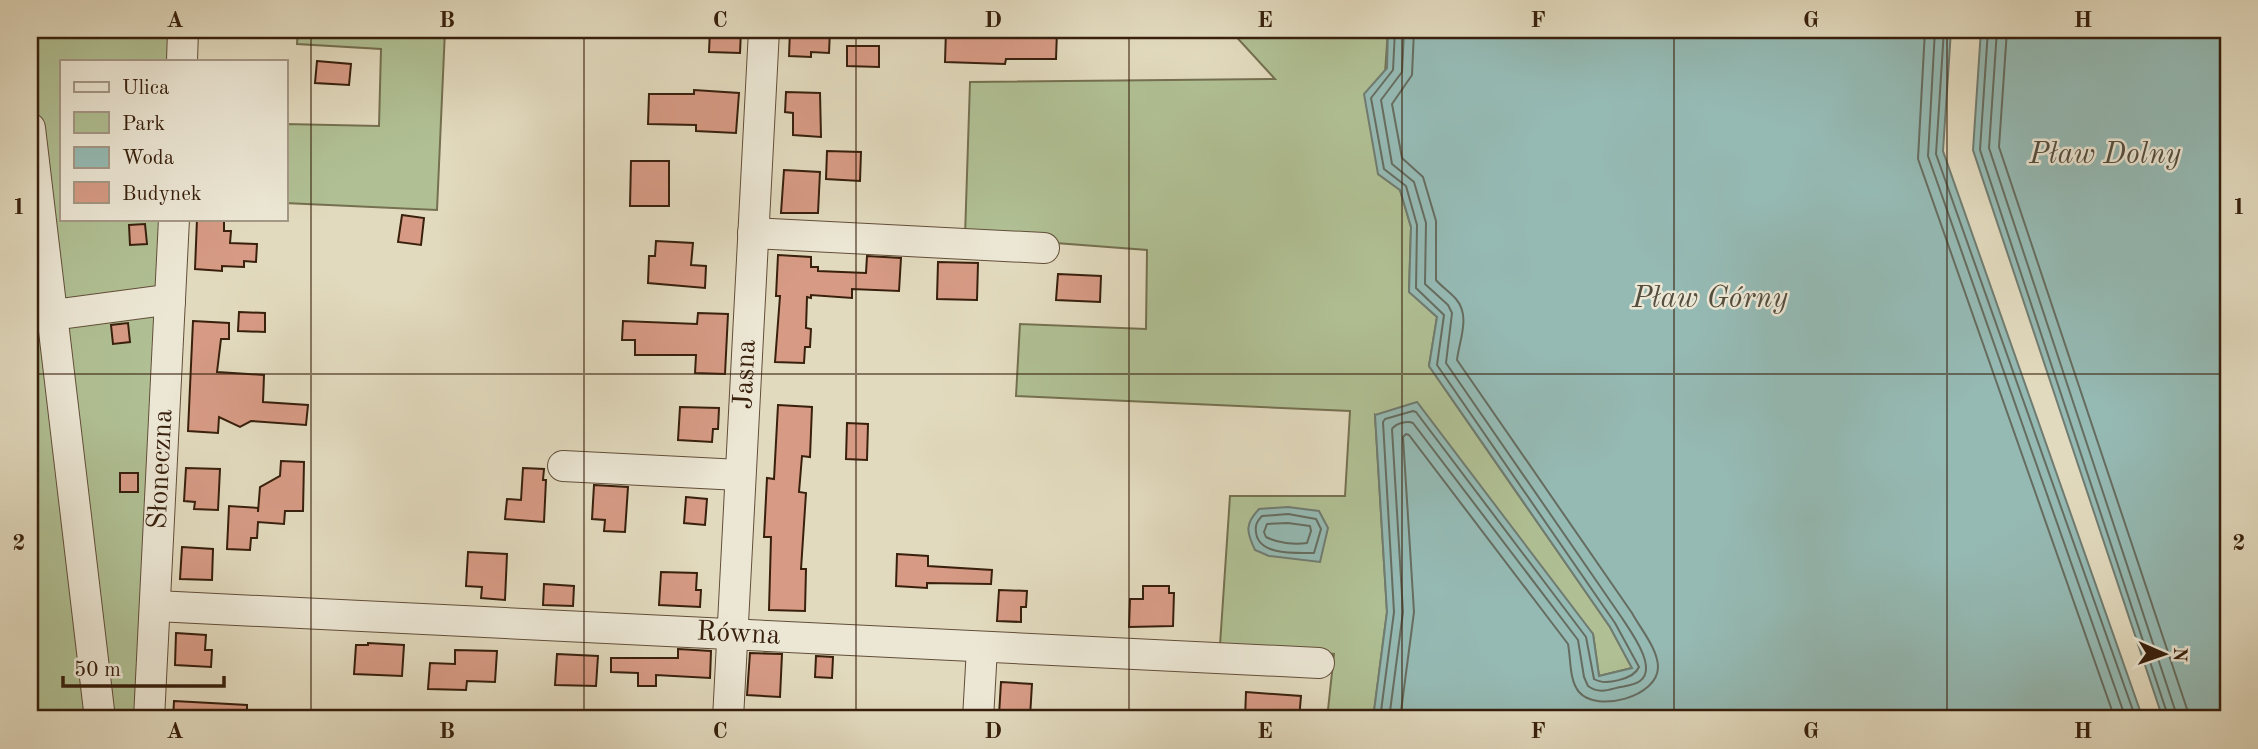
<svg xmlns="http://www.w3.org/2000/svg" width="2258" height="749" viewBox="0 0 2258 749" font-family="'Old Standard TT',serif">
  <rect width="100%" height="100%" fill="#e2dabe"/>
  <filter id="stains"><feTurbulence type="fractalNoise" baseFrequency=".00286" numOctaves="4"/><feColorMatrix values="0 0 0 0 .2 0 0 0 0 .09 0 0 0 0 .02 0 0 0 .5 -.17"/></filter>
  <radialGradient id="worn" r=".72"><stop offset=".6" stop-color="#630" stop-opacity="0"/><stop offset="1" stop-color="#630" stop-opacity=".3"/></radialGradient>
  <g fill="#b0c094" stroke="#747050" stroke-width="2">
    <path d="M30 30H171L170 61H61V219H162L137 719H30Z"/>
    <path d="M298 30H445L437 210 285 203V124L379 126 381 49 297 44Z"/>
    <path d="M1230 30H1388L1378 174 1400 190 1411 227 1409 291 1437 317 1429 366 1610 627 1632 668 1599 676 1593 634 1375 415 1387 612 1373 719H1327L1334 654 1220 645 1230 496H1345L1350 411 1016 396 1020 324 1146 329 1147 250 965 236 970 82 1275 79Z"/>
  </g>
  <g fill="#95bab4" stroke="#707c71" stroke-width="2">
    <path d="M1388 30H1951L1943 151 2143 719H1373L1387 612 1375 415 1417 402 1593 634 1599 676 1632 668 1610 627 1429 366 1437 317 1409 292 1411 227 1400 190 1378 174 1364 94 1387 68Z"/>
    <path d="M1981 30H2228V719H2163L1973 150Z"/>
    <path d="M1288 507 1319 511 1328 528 1320 562 1269 556 1255 550C1246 531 1245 524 1259 509Z"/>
  </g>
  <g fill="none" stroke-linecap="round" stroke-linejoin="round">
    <g stroke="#666d60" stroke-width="2">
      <path d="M1925 30 1918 159 2115 719"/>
      <path d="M1935 30 1928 156 2126 719"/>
      <path d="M1944 30 1936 154 2136 719"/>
      <path d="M1988 30 1980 150 2169 719"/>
      <path d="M1997 30 1989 148 2178 719"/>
      <path d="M2007 30 1999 147 2187 709 2189 719"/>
      <path d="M1288 514 1316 519 1321 529 1314 553C1297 553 1258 556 1256 532 1255 525 1257 521 1262 516Z"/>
      <path d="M1288 523 1310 526 1311 531 1307 543C1294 545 1278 543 1266 537L1264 532 1267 524Z"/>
      <path d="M1380 719 1394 612 1383 422 1385 419 1413 411 1416 412 1586 637 1594 679C1605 686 1634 679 1639 667L1615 623 1437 365 1444 315 1416 288 1417 225 1406 186 1384 169 1371 98 1393 70 1395 30"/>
      <path d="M1389 719 1403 612 1392 429C1395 424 1407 420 1413 423L1578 640 1584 677 1588 686C1599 694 1608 690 1620 687 1626 686 1635 685 1640 681 1658 668 1631 632 1622 618L1446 363 1452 313 1448 305 1425 284 1426 223 1414 182 1392 164 1381 100 1402 72 1404 30"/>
      <path d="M1400 719 1414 612 1403 437 1406 434 1409 435 1568 644C1571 659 1569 680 1579 692 1597 713 1658 697 1658 667 1658 649 1640 628 1632 613L1457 360C1459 341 1471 316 1456 299 1450 292 1442 287 1436 280V221L1423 177 1402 158 1392 104 1412 75 1414 30"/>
    </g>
  </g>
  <g fill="#d79b85" stroke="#38200d" stroke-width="2">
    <path d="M710 30H741L740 53 709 52Z"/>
    <path d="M790 30H830L829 53 811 52V57L789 56Z"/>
    <path d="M946 30 1057 31 1056 59H1006L1005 64 945 62Z"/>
    <path d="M847 46H879V67L847 66Z"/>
    <path d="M317 61 351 64 349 85 315 83Z"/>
    <path d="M694 90 739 93 736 133 696 131V125L648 124 649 94H694Z"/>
    <path d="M786 92 820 93 821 137 793 135V113L785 112Z"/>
    <path d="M827 151 861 152 860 181 826 179Z"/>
    <path d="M631 161H669V206H630Z"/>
    <path d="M784 170 820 172 818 213H781Z"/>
    <path d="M402 215 424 218 421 245 398 242Z"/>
    <path d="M197 219H224V231H231L230 243 257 244 256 262 244 261V267L222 266V271L195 269Z"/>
    <path d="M145 224 147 244 130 245 129 225Z"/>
    <path d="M656 241 693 243 691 265 706 266 705 288 648 283 649 256H655Z"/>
    <path d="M778 255 811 257V267H818V271L866 273 867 256 901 258 899 291 852 289V298L811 295V298L807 297 806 328 811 329 810 347H805L804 363 775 362 780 296H776Z"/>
    <path d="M938 262 978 263 977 300 937 299Z"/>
    <path d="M1058 274 1101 276 1100 302 1056 300Z"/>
    <path d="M239 312 265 313V332L238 331Z"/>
    <path d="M698 313 728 314 725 374 695 373 696 355H635V340H622L623 321 697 324Z"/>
    <path d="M193 321 229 323V339H221L217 372 264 375 263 402 308 405 306 425 251 421 240 427 219 417 218 433 188 431Z"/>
    <path d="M128 323 130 342 113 344 111 325Z"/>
    <path d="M778 405 812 407 810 457 802 456 799 492 806 493 801 569H806L805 611 769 610 771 537H764L767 478 774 479Z"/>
    <path d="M680 407 719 408 718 429H713L712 442 678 440Z"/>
    <path d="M847 423 868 424 867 460 846 459Z"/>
    <path d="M281 461 304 462 303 511H285L284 524 258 522 257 538H251L250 550 227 549 229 506 258 508V512L260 487 280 476Z"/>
    <path d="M186 468 220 469 218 510 194 509 195 502 184 501Z"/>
    <path d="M523 468 544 469 543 480H546L544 522 505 519 507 499 521 500Z"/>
    <rect x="120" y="473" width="18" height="19"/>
    <path d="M594 485 628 487 625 532 604 531 605 520 592 519Z"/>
    <path d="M686 497 707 499 705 525 684 523Z"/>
    <path d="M182 547 213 549 212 580 180 579Z"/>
    <path d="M468 552 507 554 505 600 481 598 482 587 466 586Z"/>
    <path d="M897 554 928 556V566L992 570 991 584 927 583V588L896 586Z"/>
    <path d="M661 572 697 573 696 590H701L700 607 659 605Z"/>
    <path d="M544 584 574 586 573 606 543 605Z"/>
    <path d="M1143 586H1169V593H1174L1173 626 1129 627 1130 599H1143Z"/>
    <path d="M999 590 1027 591 1026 607H1021V622L997 621Z"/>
    <path d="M176 633 206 635 205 650H212L211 667 175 665Z"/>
    <path d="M368 643 404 645 402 676 354 674 356 645H368Z"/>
    <path d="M678 649 711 651 710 678 656 675V686H638V673L611 672V658H678Z"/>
    <path d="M455 650 497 651 495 682 467 681 466 690 428 689 430 663 455 664Z"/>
    <path d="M750 653 782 654 780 697 747 695Z"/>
    <path d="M557 654 598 656 596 686 555 685Z"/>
    <path d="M816 656 833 657 832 678 815 677Z"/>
    <path d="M1001 682 1032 684 1030 717 999 715Z"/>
    <path d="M1246 692 1301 696 1299 719H1245Z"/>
    <path d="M174 701 247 705V719H173Z"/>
  </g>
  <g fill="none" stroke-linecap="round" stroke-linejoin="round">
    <g stroke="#624e39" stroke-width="32">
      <g id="minor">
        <path d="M182 61 183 30"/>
        <path d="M30 128 100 719"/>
        <path d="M753 233 1044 248"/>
        <path d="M30 318 158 301 170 302"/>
        <path d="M563 466 740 475"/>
        <path id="s1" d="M156 606 1319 663"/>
        <path id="s2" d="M149 719 174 219"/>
        <path id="s3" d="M728 719 764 30"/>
        <path d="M978 719 982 648"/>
      </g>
    </g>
    <use href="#minor" stroke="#ece7d5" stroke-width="30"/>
  </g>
  <path fill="none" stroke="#38200d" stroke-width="2" stroke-opacity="0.55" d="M311 30V719M584 30V719M856 30V719M1129 30V719M1402 30V719M1674 30V719M1947 30V719M30 374H2228"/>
  <g text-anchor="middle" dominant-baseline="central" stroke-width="5" stroke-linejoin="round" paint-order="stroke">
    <g font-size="28" fill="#38200d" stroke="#ece7d5">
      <text stroke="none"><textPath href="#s3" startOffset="345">Jasna</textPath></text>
      <text stroke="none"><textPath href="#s2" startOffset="250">Słoneczna</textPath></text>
      <text stroke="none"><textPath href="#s1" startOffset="583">Równa</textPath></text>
    </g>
    <g font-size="30" font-style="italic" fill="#544e3f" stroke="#ece7d5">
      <text x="2105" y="155">Pław Dolny</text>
      <text x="1710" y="299">Pław Górny</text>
    </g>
  </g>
  <rect width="2258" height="749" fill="none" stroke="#e2dabe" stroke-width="77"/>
  <rect x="60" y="60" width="228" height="161" fill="#ece7d5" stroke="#a49785" stroke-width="2"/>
  <rect x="74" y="82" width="35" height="10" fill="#ece7d5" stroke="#a49785" stroke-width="2"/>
  <text x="122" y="94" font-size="21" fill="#38200d">Ulica</text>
  <rect x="74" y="112" width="35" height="21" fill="#b0c094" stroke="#a49785" stroke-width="2"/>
  <text x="122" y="130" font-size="21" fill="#38200d">Park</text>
  <rect x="74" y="147" width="35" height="21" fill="#95bab4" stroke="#a49785" stroke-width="2"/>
  <text x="122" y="164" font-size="21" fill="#38200d">Woda</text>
  <rect x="74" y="182" width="35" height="21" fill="#d79b85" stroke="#a49785" stroke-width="2"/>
  <text x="122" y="200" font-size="21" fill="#38200d">Budynek</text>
  <g transform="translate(2164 654) rotate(92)" stroke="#ece7d5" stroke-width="5" paint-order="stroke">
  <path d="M0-5L12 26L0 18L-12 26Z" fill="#38200d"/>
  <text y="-10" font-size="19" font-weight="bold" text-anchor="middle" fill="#38200d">N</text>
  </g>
  <path d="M63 676v10h161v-10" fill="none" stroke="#38200d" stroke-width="3.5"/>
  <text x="74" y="676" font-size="21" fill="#38200d" stroke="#ece7d5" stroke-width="5" paint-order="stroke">50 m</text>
  <rect x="38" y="38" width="2182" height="672" fill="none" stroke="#38200d" stroke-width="2.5"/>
  <g font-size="23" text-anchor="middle" font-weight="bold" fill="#38200d">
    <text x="175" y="27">A</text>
    <text x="447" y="27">B</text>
    <text x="720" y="27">C</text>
    <text x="993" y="27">D</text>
    <text x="1265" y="27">E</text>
    <text x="1538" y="27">F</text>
    <text x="1811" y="27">G</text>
    <text x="2083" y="27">H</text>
    <text x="19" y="214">1</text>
    <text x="2239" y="214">1</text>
    <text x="19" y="550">2</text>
    <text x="2239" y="550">2</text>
    <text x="175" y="738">A</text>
    <text x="447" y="738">B</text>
    <text x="720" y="738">C</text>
    <text x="993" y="738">D</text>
    <text x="1265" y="738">E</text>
    <text x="1538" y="738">F</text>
    <text x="1811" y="738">G</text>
    <text x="2083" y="738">H</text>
  </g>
  <rect width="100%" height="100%" filter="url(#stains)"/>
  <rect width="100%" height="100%" fill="url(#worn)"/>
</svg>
